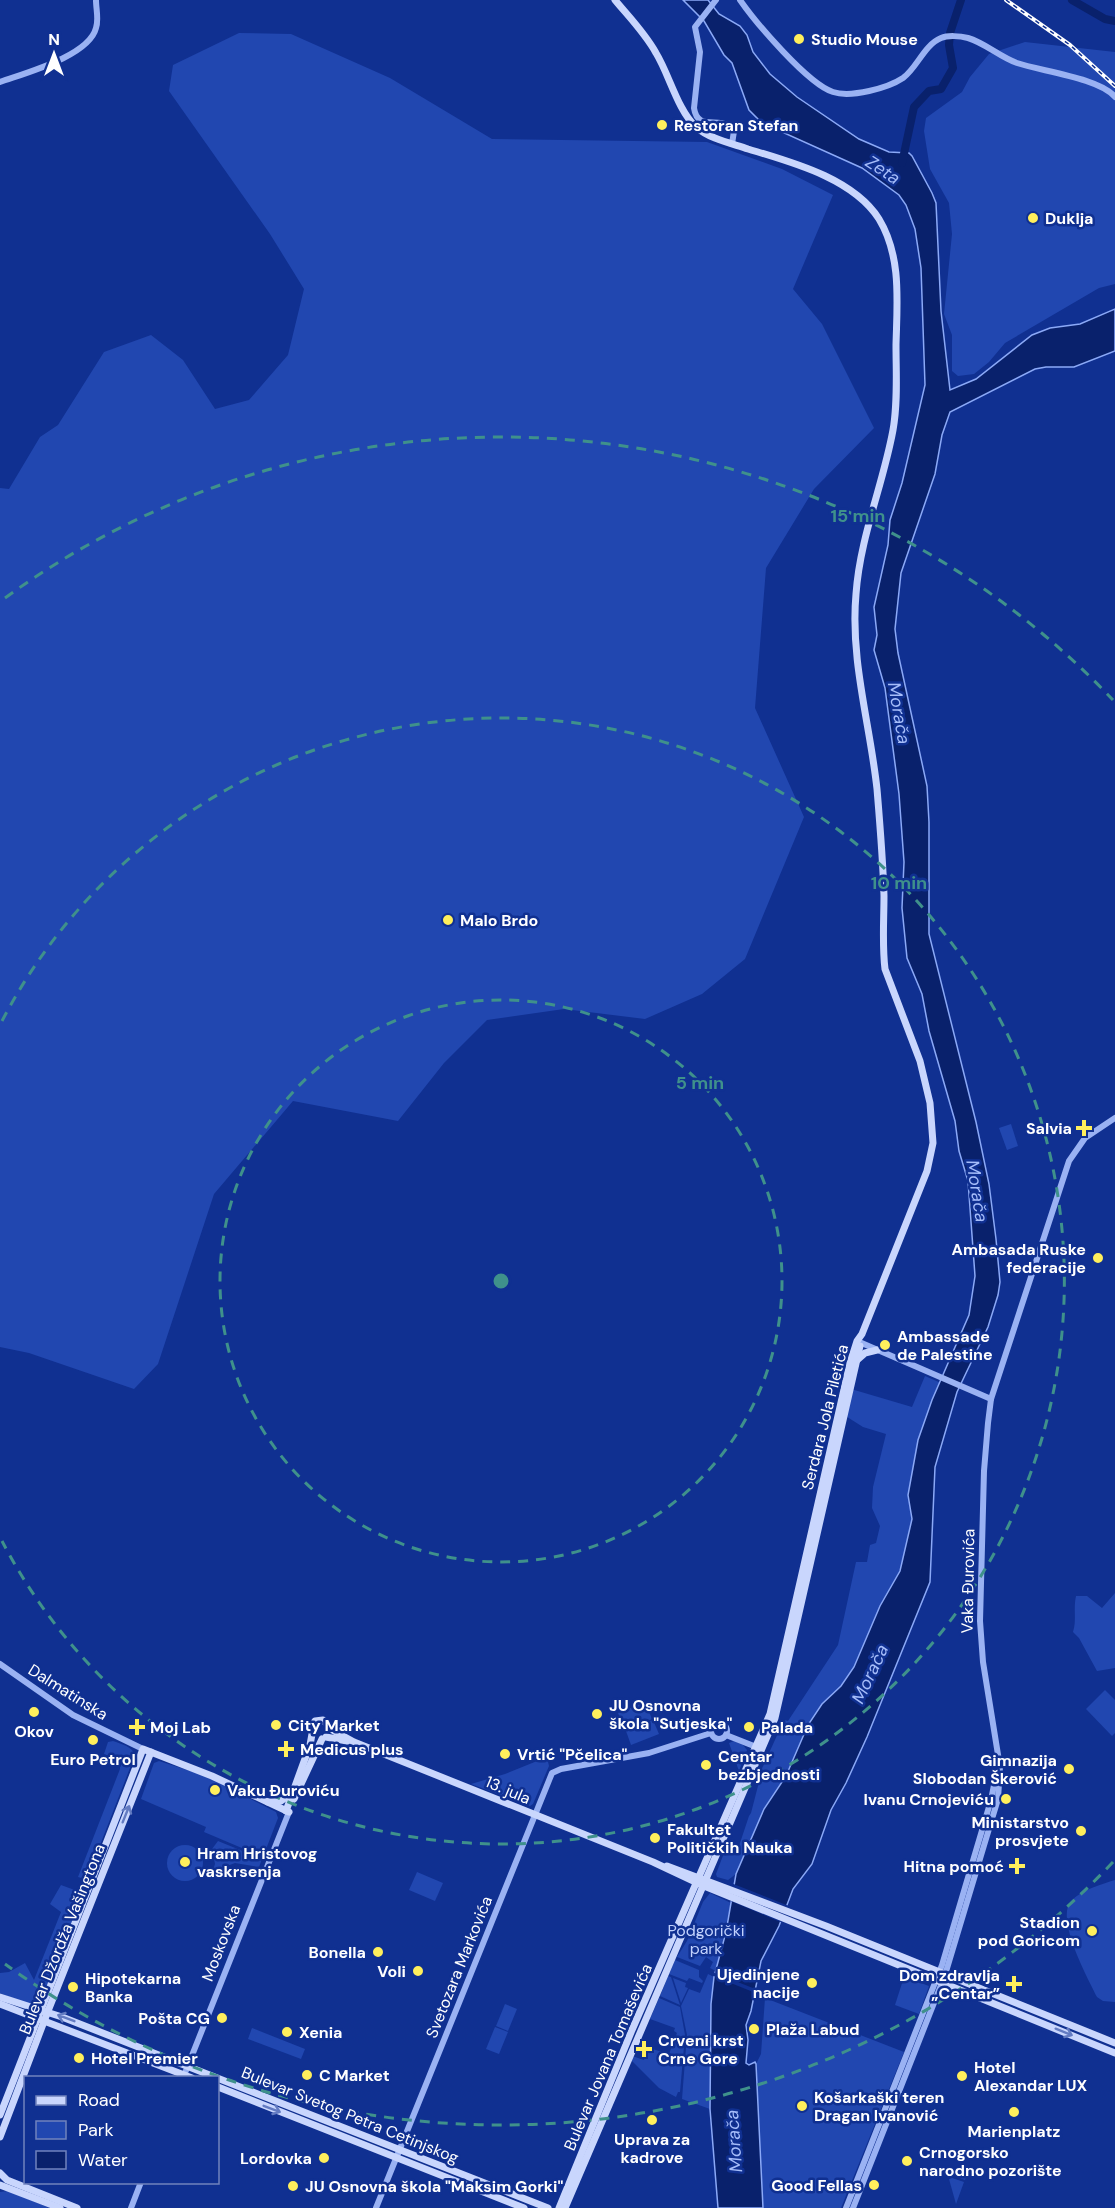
<svg xmlns="http://www.w3.org/2000/svg" width="1115" height="2208" viewBox="0 0 1115 2208" font-family="'DM Sans',sans-serif">
  <rect width="100%" height="100%" fill="#103091"/>
  <g fill="#2147b0">
    <path d="M239 33 291 34 390 78 492 139 707 142 782 169 833 195 793 289 822 324 874 428 814 489 766 568 755 708 804 817 745 959 702 994 645 1019 564 1009 487 1020 444 1063 398 1121 293 1101 214 1194 158 1364 134 1389 29 1353 0 1347V488L9 489 40 437 58 425 104 352 151 335 183 360 215 409 249 400 288 355 304 289 270 234 169 91 173 65Z"/>
    <path d="M1025 42 1115 52V284L1099 288 1005 343 989 362 974 374 958 376 952 371V335L944 314 952 234 949 203 930 169 924 131 926 118 962 92 970 77 989 54Z"/>
    <path d="M1011 1124 1018 1146 1007 1150 999 1128Z"/>
    <path d="M925 1376 941 1383 932 1400 918 1440 908 1494 912 1519 900 1571 880 1606 854 1667 841 1686 823 1704 808 1725 786 1776 764 1809 736 1874 728 1880 717 1877 716 1874 724 1853 730 1855 737 1852 749 1816 751 1813 759 1782V1775L784 1720 788 1721 838 1645 856 1562H867L870 1545 876 1543 880 1526 872 1508 873 1487 886 1434 863 1427 844 1415 851 1389 912 1407Z"/>
    <path d="M1115 1593V1668L1097 1671 1079 1638 1073 1632C1077 1620 1073 1609 1076 1596H1087L1102 1608Z"/>
    <path d="M1105 1690 1115 1700V1733L1112 1736 1086 1709Z"/>
    <path d="M645 1702 652 1719 625 1730 618 1713Z"/>
    <path d="M653 1720 659 1734 631 1745 626 1731Z"/>
    <path d="M113 1741C121 1744 132 1746 135 1755L88 1876 85 1879 78 1877 120 1769V1764L116 1759 104 1754 108 1742Z"/>
    <path d="M734 1741 743 1745 747 1750 739 1771 729 1743Z"/>
    <path d="M547 1757 549 1766 533 1804 530 1806 471 1784 505 1774Z"/>
    <path d="M159 1761 203 1775 276 1812 278 1818 263 1857 204 1832 206 1827 141 1799 154 1763Z"/>
    <path d="M218 1841 262 1859 259 1867 235 1863 227 1866 218 1879 211 1876 215 1864 212 1849Z"/>
    <circle cx="185" cy="1863" r="18"/>
    <path d="M417 1872 443 1883 435 1901 409 1890Z"/>
    <path d="M1115 1880V2002L1103 2001 1097 1997C1088 1978 1054 1917 1072 1900 1082 1890 1102 1884 1115 1880Z"/>
    <path d="M61 1885 80 1892 81 1898 42 2000 29 2005 0 1993V1973L9 1972 25 1963 34 1980 61 1912 50 1904Z"/>
    <path d="M710 1893 731 1903 716 1971 710 1968 713 1962 706 1957 700 1966 677 1957 687 1941 703 1902Z"/>
    <path d="M675 1960 699 1970V1977L703 1981 702 1983 689 1978 687 1981 669 1974Z"/>
    <path d="M708 1974 714 1977 711 2004 710 2109 682 2099 687 2035 681 2006 689 1989 700 1993Z"/>
    <path d="M668 1976 671 1977 680 2005 660 1996Z"/>
    <path d="M904 1977 929 1986 919 2014 895 2005Z"/>
    <path d="M673 1978 686 1983 685 1987 688 1988 681 2003Z"/>
    <path d="M659 1998 680 2007 685 2035 680 2092H678L676 2097 659 2088 631 2060 632 2056 644 2060 649 2048 669 2054 677 2033 674 2031 675 2028 650 2019Z"/>
    <path d="M765 1998 904 2052 841 2208H763L755 2078 756 2064 761 2054Z"/>
    <path d="M505 2004 517 2009 508 2031 496 2026Z"/>
    <path d="M495 2027 508 2032 499 2054 486 2049Z"/>
    <path d="M252 2028 305 2049 301 2059 248 2039Z"/>
    <path d="M968 2166 970 2167 965 2180 952 2175 959 2167Z"/>
    <path d="M952 2178 964 2182 956 2204 949 2179Z"/>
    <path d="M8 2191 50 2208H0V2192Z"/>
  </g>
  <path fill="#09216c" stroke="#8ba9f7" stroke-width="1.5" d="M683 0H708L719 14 740 26 747 35 753 52 770 74 797 97 859 139 889 152 909 153 912 156 932 193 936 203 941 311 950 390 976 379 1032 335 1050 328 1080 324 1115 309V351L1074 367H1046L1035 369 950 412 942 435 935 474 901 573 895 629 898 653 927 786 929 822V934L976 1122 989 1184 996 1239 1000 1282 998 1295 988 1327 957 1392 935 1467 930 1582 867 1737 846 1783 831 1810 812 1864 793 1889 779 1926 761 1961 751 2011 746 2025 748 2040 746 2063 749 2065 755 2062 756 2064 763 2208H718L710 2109 711 2004 714 1977 726 1932 736 1874 764 1809 786 1776 808 1725 822 1704 841 1686 854 1667 880 1606 900 1571 912 1519 908 1495 918 1440 932 1400 969 1315 975 1276 968 1181 959 1151 955 1121 929 1031 922 994 907 958 902 908 904 862 899 794 885 688 874 650 877 635 874 607 888 545 890 520 902 483 925 385 921 268 915 229 906 205 899 195 862 168 762 123 749 110 732 63 724 55 704 21Z"/>
  <g fill="#103091">
    <path d="M731 1883 789 1906 783 1923 728 1900Z"/>
    <path d="M712 1972 758 1990V1994L711 1975Z"/>
  </g>
  <g fill="none" stroke-linecap="round" stroke-linejoin="round">
    <g stroke="#09216c" stroke-width="8">
      <path d="M1072 0 1105 19 1115 21"/>
      <path d="M902 163 914 107 929 91 941 89 953 68 949 45 950 33 961 0"/>
    </g>
    <g stroke="#9ab2f3" stroke-width="6">
      <path d="M716 0 695 27 700 52 694 108C697 129 714 119 728 125L734 131 732 144"/>
      <path d="M740 0C756 23 808 84 833 92 851 98 888 88 903 78 917 68 924 45 941 38 948 35 960 36 968 38 985 43 1000 57 1017 63 1040 71 1100 78 1115 97"/>
      <path d="M0 82C25 73 89 56 96 28 99 20 96 9 96 0"/>
      <path d="M857 1341 991 1399"/>
      <path d="M0 1664 73 1715 143 1749"/>
      <circle cx="719" cy="1731" r="8"/>
      <path d="M726 1735 759 1748"/>
      <path d="M183 2078 289 1812"/>
      <path d="M131 2208 141 2182"/>
      <path d="M376 2208 552 1773 561 1769 649 1753 711 1733"/>
      <path d="M846 2208 942 1965 991 1800 998 1765"/>
      <path d="M853 2208 945 1975 998 1799 1000 1767 983 1662 980 1621 984 1471 988 1423 991 1399 1069 1161 1085 1138 1115 1118"/>
    </g>
    <g stroke="#c9d6fd" stroke-width="7">
      <path d="M857 1360 865 1353 877 1350"/>
      <path d="M326 1737 347 1741"/>
      <path d="M294 1799 322 1739"/>
      <path d="M268 1802 281 1801 292 1793"/>
      <path d="M286 1811 310 1745 312 1734 311 1728 315 1721 323 1720 334 1731 354 1742 653 1862 704 1886 1115 2053"/>
      <path d="M667 1866 826 1926 1115 2043"/>
      <path d="M0 1997 62 2017 548 2208"/>
      <path d="M0 2004 192 2078"/>
      <path d="M218 2087 524 2208"/>
      <path d="M0 2115 143 1749 212 1776 289 1812"/>
      <path d="M0 2137 48 2011 151 1752"/>
      <path d="M0 2173 7 2180 77 2208"/>
      <path d="M0 2185 60 2208"/>
      <path d="M559 2208 632 2030 770 1714 850 1363 857 1341 862 1334 927 1171 933 1143 930 1103 920 1061 885 969C882 945 884 920 884 896 883 860 880 825 877 789 870 724 850 660 856 594 860 537 883 485 893 430 898 402 896 373 896 345 897 303 902 257 879 219 853 178 791 162 748 149 730 143 710 139 696 127 678 111 669 74 656 53 645 33 629 17 615 0"/>
      <path d="M565 2208 775 1718 860 1346"/>
    </g>
    <g stroke="#fff" stroke-width="4">
      <path id="rail" d="M1006 0 1070 45 1115 86"/>
    </g>
    <use href="#rail" stroke="#103091" stroke-width="1.5" stroke-dasharray="4.5" stroke-linecap="butt"/>
  </g>
  <defs><path id="oneway-shaft" d="M-6 0H5M1.5-3L5.5 0L1.5 3" fill="none" stroke-width="1.6" stroke-linecap="round" stroke-linejoin="round" transform="scale(1.5)"/></defs>
  <g stroke="#637bc2">
    <use href="#oneway-shaft" transform="translate(126 1814) rotate(-68)"/>
    <use href="#oneway-shaft" transform="translate(66 2018) rotate(-159)"/>
    <use href="#oneway-shaft" transform="translate(1064 2032) rotate(22)"/>
    <use href="#oneway-shaft" transform="translate(272 2109) rotate(21)"/>
  </g>
  <g fill="none" stroke="#3f918b" stroke-width="3" stroke-dasharray="10 8">
    <circle cx="501" cy="1281" r="281"/>
    <path d="M2 1021A563 563 0 1 1 2 1541"/>
    <path d="M1113 1862A844 844 0 0 1 5 1964M5 598A844 844 0 0 1 1113 700"/>
  </g>
  <g fill="#ffef5c" stroke="#103091" stroke-width="2">
    <circle cx="799" cy="39" r="6"/>
    <circle cx="662" cy="125" r="6"/>
    <circle cx="1033" cy="218" r="6"/>
    <circle cx="448" cy="920" r="6"/>
    <path d="M1081 1119h6v6h6v6h-6v6h-6v-6h-6v-6h6z"/>
    <circle cx="1098" cy="1258" r="6"/>
    <circle cx="885" cy="1345" r="6"/>
    <circle cx="34" cy="1712" r="6"/>
    <circle cx="597" cy="1714" r="6"/>
    <circle cx="276" cy="1725" r="6"/>
    <path d="M134 1718h6v6h6v6h-6v6h-6v-6h-6v-6h6z"/>
    <circle cx="749" cy="1727" r="6"/>
    <circle cx="93" cy="1740" r="6"/>
    <path d="M283 1740h6v6h6v6h-6v6h-6v-6h-6v-6h6z"/>
    <circle cx="505" cy="1754" r="6"/>
    <circle cx="706" cy="1765" r="6"/>
    <circle cx="1069" cy="1769" r="6"/>
    <circle cx="215" cy="1790" r="6"/>
    <circle cx="1006" cy="1799" r="6"/>
    <circle cx="1081" cy="1831" r="6"/>
    <circle cx="655" cy="1838" r="6"/>
    <circle cx="185" cy="1862" r="6"/>
    <path d="M1014 1857h6v6h6v6h-6v6h-6v-6h-6v-6h6z"/>
    <circle cx="1092" cy="1931" r="6"/>
    <circle cx="378" cy="1952" r="6"/>
    <circle cx="418" cy="1971" r="6"/>
    <circle cx="812" cy="1983" r="6"/>
    <path d="M1011 1975h6v6h6v6h-6v6h-6v-6h-6v-6h6z"/>
    <circle cx="73" cy="1987" r="6"/>
    <circle cx="222" cy="2018" r="6"/>
    <circle cx="754" cy="2029" r="6"/>
    <circle cx="287" cy="2032" r="6"/>
    <path d="M641 2040h6v6h6v6h-6v6h-6v-6h-6v-6h6z"/>
    <circle cx="79" cy="2058" r="6"/>
    <circle cx="307" cy="2075" r="6"/>
    <circle cx="962" cy="2076" r="6"/>
    <circle cx="802" cy="2106" r="6"/>
    <circle cx="1014" cy="2112" r="6"/>
    <circle cx="652" cy="2120" r="6"/>
    <circle cx="324" cy="2158" r="6"/>
    <circle cx="907" cy="2161" r="6"/>
    <circle cx="874" cy="2185" r="6"/>
    <circle cx="293" cy="2186" r="6"/>
  </g>
  <g text-anchor="middle" dominant-baseline="central" stroke-width="5" stroke-linejoin="round" paint-order="stroke">
    <g font-size="16" font-weight="bold" fill="#fff" stroke="#103091" text-anchor="start">
      <text x="811" y="39">Studio Mouse</text>
      <text x="674" y="125">Restoran Stefan</text>
      <text x="1045" y="218">Duklja</text>
      <text x="460" y="920">Malo Brdo</text>
      <text x="1072" y="1128" text-anchor="end">Salvia</text>
      <text x="1086" y="1249" text-anchor="end">Ambasada Ruske<tspan x="1086" dy="18">federacije</tspan></text>
      <text x="897" y="1336">Ambassade<tspan x="897" dy="18">de Palestine</tspan></text>
      <text x="609" y="1705">JU Osnovna<tspan x="609" dy="18">škola "Sutjeska"</tspan></text>
      <text x="288" y="1725">City Market</text>
      <text x="150" y="1727">Moj Lab</text>
      <text x="761" y="1727">Palada</text>
      <text x="34" y="1731" text-anchor="middle">Okov</text>
      <text x="300" y="1749">Medicus plus</text>
      <text x="517" y="1754">Vrtić "Pčelica"</text>
      <text x="718" y="1756">Centar<tspan x="718" dy="18">bezbjednosti</tspan></text>
      <text x="93" y="1759" text-anchor="middle">Euro Petrol</text>
      <text x="1057" y="1760" text-anchor="end">Gimnazija<tspan x="1057" dy="18">Slobodan Škerović</tspan></text>
      <text x="227" y="1790">Vaku Đuroviću</text>
      <text x="994" y="1799" text-anchor="end">Ivanu Crnojeviću</text>
      <text x="1069" y="1822" text-anchor="end">Ministarstvo<tspan x="1069" dy="18">prosvjete</tspan></text>
      <text x="667" y="1829">Fakultet<tspan x="667" dy="18">Političkih Nauka</tspan></text>
      <text x="197" y="1853">Hram Hristovog<tspan x="197" dy="18">vaskrsenja</tspan></text>
      <text x="1004" y="1866" text-anchor="end">Hitna pomoć</text>
      <text x="1080" y="1922" text-anchor="end">Stadion<tspan x="1080" dy="18">pod Goricom</tspan></text>
      <text x="366" y="1952" text-anchor="end">Bonella</text>
      <text x="406" y="1971" text-anchor="end">Voli</text>
      <text x="800" y="1974" text-anchor="end">Ujedinjene<tspan x="800" dy="18">nacije</tspan></text>
      <text x="1000" y="1975" text-anchor="end">Dom zdravlja<tspan x="1000" dy="18">„Centar”</tspan></text>
      <text x="85" y="1978">Hipotekarna<tspan x="85" dy="18">Banka</tspan></text>
      <text x="210" y="2018" text-anchor="end">Pošta CG</text>
      <text x="766" y="2029">Plaža Labud</text>
      <text x="299" y="2032">Xenia</text>
      <text x="658" y="2040">Crveni krst<tspan x="658" dy="18">Crne Gore</tspan></text>
      <text x="91" y="2058">Hotel Premier</text>
      <text x="974" y="2067">Hotel<tspan x="974" dy="18">Alexandar LUX</tspan></text>
      <text x="319" y="2075">C Market</text>
      <text x="814" y="2097">Košarkaški teren<tspan x="814" dy="18">Dragan Ivanović</tspan></text>
      <text x="1014" y="2131" text-anchor="middle">Marienplatz</text>
      <text x="652" y="2139" text-anchor="middle">Uprava za<tspan x="652" dy="18">kadrove</tspan></text>
      <text x="919" y="2152">Crnogorsko<tspan x="919" dy="18">narodno pozorište</tspan></text>
      <text x="312" y="2158" text-anchor="end">Lordovka</text>
      <text x="862" y="2185" text-anchor="end">Good Fellas</text>
      <text x="305" y="2186">JU Osnovna škola "Maksim Gorki"</text>
    </g>
    <g font-size="16" fill="#fff" stroke="#103091">
      <text transform="translate(825 1417) rotate(-76)">Serdara Jola Piletića</text>
      <text transform="translate(968 1581) rotate(-89)">Vaka Đurovića</text>
      <text transform="translate(68 1692) rotate(32)">Dalmatinska</text>
      <text transform="translate(508 1790) rotate(23)">13. jula</text>
      <text transform="translate(62 1939) rotate(-68)">Bulevar Džordža Vašingtona</text>
      <text transform="translate(221 1943) rotate(-69)">Moskovska</text>
      <text transform="translate(459 1967) rotate(-68)">Svetozara Markovića</text>
      <text transform="translate(608 2057) rotate(-67)">Bulevar Jovana Tomaševića</text>
      <text transform="translate(350 2115) rotate(22)">Bulevar Svetog Petra Cetinjskog</text>
    </g>
    <g font-size="16" fill="#c2d2fe" stroke="#103091">
      <text x="706" y="1930">Podgorički<tspan x="706" dy="18">park</tspan></text>
    </g>
    <g font-size="18" font-style="italic" fill="#a6bdfa" stroke="#103091">
      <text transform="translate(883 170) rotate(33)">Zeta</text>
      <text transform="translate(899 713) rotate(80)">Morača</text>
      <text transform="translate(977 1191) rotate(81)">Morača</text>
      <text transform="translate(870 1674) rotate(-65)">Morača</text>
      <text transform="translate(734 2141) rotate(-94)">Morača</text>
    </g>
  </g>
  <circle cx="501" cy="1281" r="9" fill="#3f918b" stroke="#103091" stroke-width="3"/>
  <g font-size="18" text-anchor="middle" font-weight="bold" fill="#3f918b" stroke="#103091" stroke-width="5" stroke-linejoin="round" paint-order="stroke">
    <text x="858" y="522">15 min</text>
    <text x="899" y="889">10 min</text>
    <text x="700" y="1089">5 min</text>
  </g>
  <rect x="24" y="2076" width="195" height="108" fill="#103091" stroke="#7083bd" stroke-width="1.5"/>
  <rect x="36" y="2096" width="30" height="9" fill="#c9d6fd" stroke="#7083bd" stroke-width="1.5"/>
  <text x="78" y="2106" font-size="18" fill="#ffffff">Road</text>
  <rect x="36" y="2121" width="30" height="18" fill="#2147b0" stroke="#7083bd" stroke-width="1.5"/>
  <text x="78" y="2136" font-size="18" fill="#ffffff">Park</text>
  <rect x="36" y="2151" width="30" height="18" fill="#09216c" stroke="#7083bd" stroke-width="1.5"/>
  <text x="78" y="2166" font-size="18" fill="#ffffff">Water</text>
  <g transform="translate(54 54)" stroke="#103091" stroke-width="4.5" paint-order="stroke">
  <path d="M0-4.5L10 22L0 15L-10 22Z" fill="#ffffff"/>
  <text y="-9" font-size="16" font-weight="bold" text-anchor="middle" fill="#ffffff">N</text>
  </g>
</svg>
